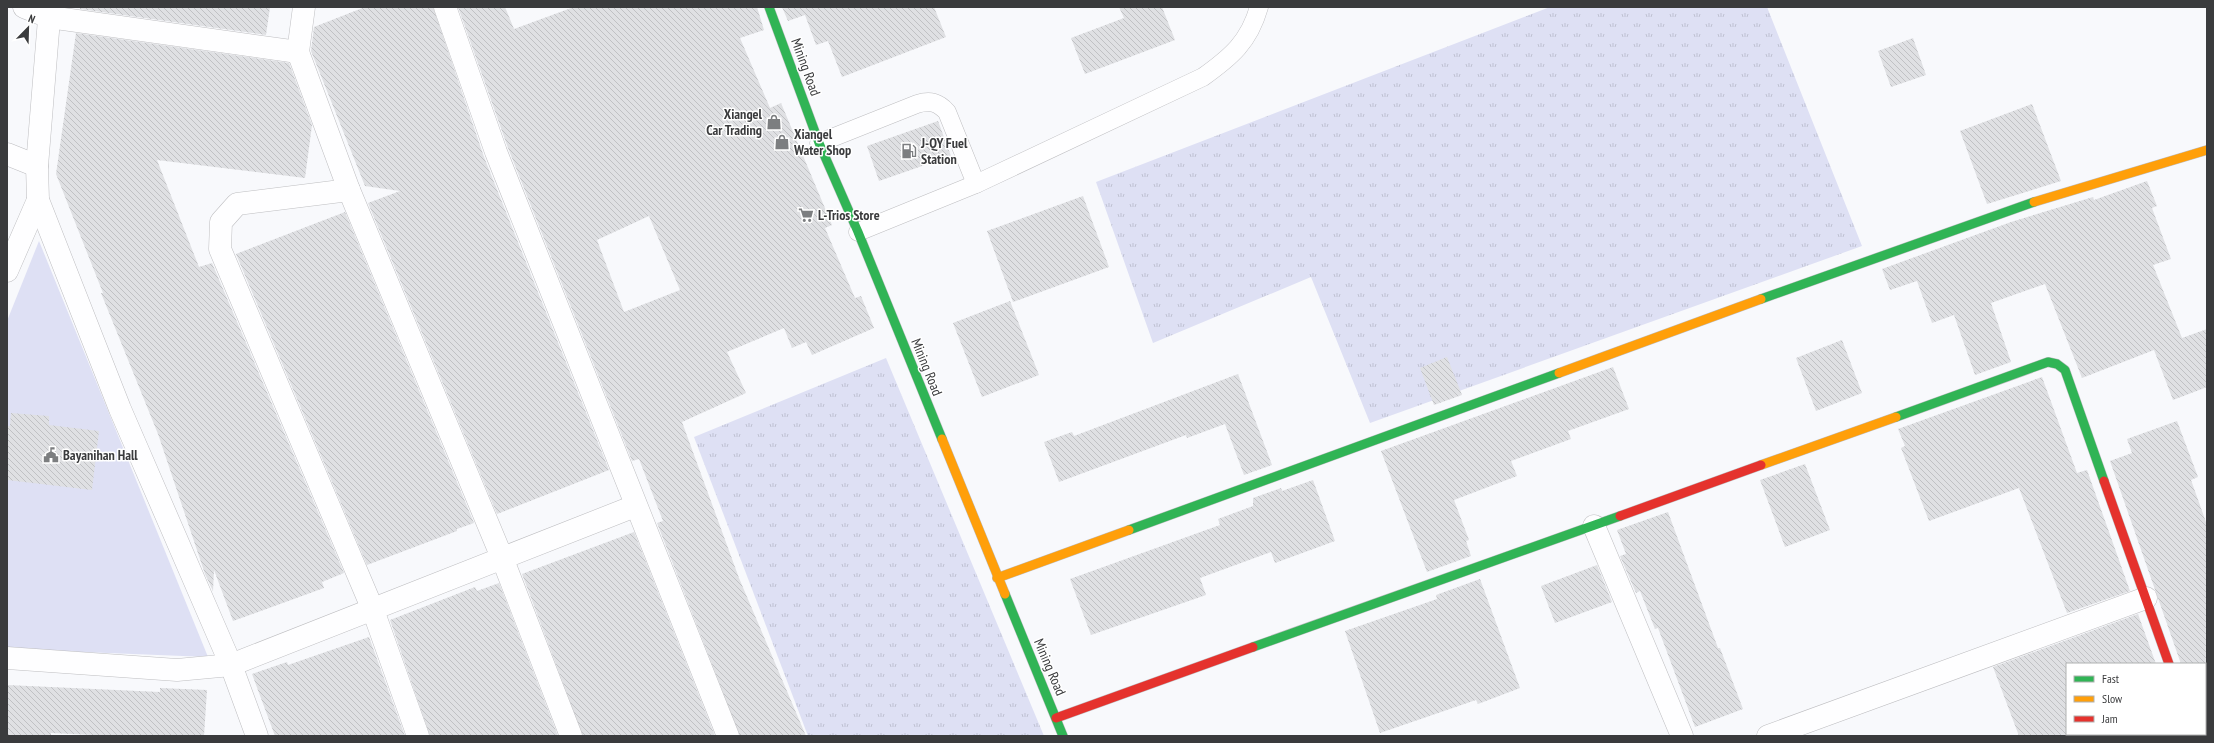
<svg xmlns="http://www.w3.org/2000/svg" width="2214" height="743" viewBox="0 0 2214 743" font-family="'PT Sans Narrow',sans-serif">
  <defs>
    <pattern id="grass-tufts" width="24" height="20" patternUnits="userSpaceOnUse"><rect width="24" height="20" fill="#dee0f4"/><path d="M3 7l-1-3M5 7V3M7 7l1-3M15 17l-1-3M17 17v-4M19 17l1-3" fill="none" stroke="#bfc1d2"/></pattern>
    <pattern id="building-back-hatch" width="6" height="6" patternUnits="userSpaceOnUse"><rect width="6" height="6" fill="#dfe0e3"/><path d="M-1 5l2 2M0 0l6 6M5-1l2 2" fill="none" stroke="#c0c1c4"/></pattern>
  </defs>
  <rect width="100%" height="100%" fill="#f8f9fc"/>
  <g fill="url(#grass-tufts)">
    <path d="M1550 7H1767L1862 246 1370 423 1311 277 1153 343 1096 182Z"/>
    <path d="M886 358 1044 736H808L694 437Z"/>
  </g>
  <path fill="#dee0f4" d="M39 241 208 657 7 649V321Z"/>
  <g fill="url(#building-back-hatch)" fill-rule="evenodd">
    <path d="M80 7H270L266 35 80 9Z"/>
    <path d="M365 7H433L484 157 609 470 497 514 368 203 400 191 365 186 311 51 314 27Z"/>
    <path d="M458 7H505L514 29 574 7H757L764 30 740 38 770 108 781 103 832 225 825 228 855 298 861 296 874 328 812 355 806 342 792 348 784 328 727 352 746 393 682 422 739 578 806 736H740L657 523 663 521 639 459 632 461 508 148ZM649 216 680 290 624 312 597 240Z"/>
    <path d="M782 7H934L946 37 842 77 828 41 816 45 805 15 788 21Z"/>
    <path d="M1119 7H1162L1175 40 1085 74 1071 38 1124 18Z"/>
    <path d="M76 33 289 63 312 125 305 178 157 160 199 267 212 263 344 573 322 582 324 588 233 621 214 570 213 591 205 574 158 434 101 293H103L56 174Z"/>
    <path d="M1913 38 1926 75 1891 87 1878 51Z"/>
    <path d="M2032 104 2061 181 1987 204 1960 131Z"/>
    <path d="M938 121 951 156 879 181 867 146Z"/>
    <path d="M2147 181 2157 206 2152 208 2171 259 2153 265 2182 338 2207 329V387L2173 400 2154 350 2082 378 2045 284 1991 303 2011 362 1975 375 1954 315 1932 323 1917 281 1890 290 1882 269 2011 222 2093 197 2094 200Z"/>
    <path d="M1083 196 1109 267 1013 302 987 231Z"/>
    <path d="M345 212 474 523 457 529V531L367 565 236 254Z"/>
    <path d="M1010 301 1039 375 982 397 953 323Z"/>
    <path d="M1842 340 1862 393 1816 411 1796 358Z"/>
    <path d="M1447 357 1462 395 1434 405 1420 368Z"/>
    <path d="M1613 367 1629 409 1568 431 1571 439 1511 461 1517 476 1454 500 1469 540 1466 541 1471 556 1427 572 1381 451Z"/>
    <path d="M1238 374 1272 465 1244 475 1225 424 1187 438 1186 435 1059 482 1044 442 1072 432 1074 436Z"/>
    <path d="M2042 377 2077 473 2087 470 2130 591 2067 613 2019 488 1929 521 1901 448 1905 446 1898 429Z"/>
    <path d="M11 413 49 416V425L99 431 92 490 7 480V426H10Z"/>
    <path d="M2177 421 2198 477 2191 480 2207 525V664H2181L2110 461 2132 453 2127 439Z"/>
    <path d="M1805 464 1830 530 1785 547 1760 480Z"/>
    <path d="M1313 480 1335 541 1275 563 1271 552 1200 578 1206 595 1091 635 1070 579 1220 525 1218 519 1253 506V498L1281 488 1282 491Z"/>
    <path d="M1668 512 1718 648H1720L1743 709 1695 727 1658 628 1655 629 1640 591 1636 593 1620 556 1626 554 1617 530Z"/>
    <path d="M634 532 715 736H583L522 574Z"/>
    <path d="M1597 565 1612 602 1555 623 1541 586Z"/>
    <path d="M1480 579 1520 688 1478 704 1476 700 1380 733 1345 631 1437 599 1436 595Z"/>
    <path d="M499 583 558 736H430L390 620 475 587 477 591Z"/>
    <path d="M2138 614 2156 664H2067V736H2019L1993 667Z"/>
    <path d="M369 637 405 736H275L252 674 287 662 288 665Z"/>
    <path d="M7 685 160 692V688L207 690 204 736H113L51 733V736H7Z"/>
  </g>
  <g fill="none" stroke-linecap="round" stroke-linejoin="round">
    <g stroke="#bebec1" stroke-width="19">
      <g id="lane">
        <path d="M819 143 917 104C930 100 938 102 947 112L976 184"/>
        <path d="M858 232 976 184 1203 77C1231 57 1249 42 1259 7"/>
      </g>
    </g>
    <g stroke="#bebec1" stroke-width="23">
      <g id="street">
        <path d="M24 7 49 17 298 52 304 7"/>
        <path d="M50 7 37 166 38 200 120 409 231 665 257 736"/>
        <path d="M445 7 496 152 728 736"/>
        <path d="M298 52 349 190 503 560 571 736"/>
        <path d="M7 154 37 166"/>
        <path d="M349 190 237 204 221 222 220 249 373 610 418 736"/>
        <path d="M7 271 38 200"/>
        <path d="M1594 526 1682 736"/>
        <path d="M7 658 177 670 231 665 635 506"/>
        <path d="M2194 734V736"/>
        <path d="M1768 736 2146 598"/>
      </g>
    </g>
    <g stroke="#bebec1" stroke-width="10">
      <g id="fast">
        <path d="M769 7 819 143 858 232 942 439"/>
        <path d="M1761 299 2034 202"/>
        <path d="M1896 417 2048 362 2057 364 2065 370 2104 481"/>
        <path d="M1129 530 1559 373"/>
        <path d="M1005 594 1063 736"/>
        <path d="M1253 647 1620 516"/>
      </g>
    </g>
    <g stroke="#bebec1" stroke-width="10">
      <g id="slow">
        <path d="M2034 202 2207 150"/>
        <path d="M1559 373 1761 299"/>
        <path d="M942 439 1005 594"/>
        <path d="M1761 465 1896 417"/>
        <path d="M997 578 1129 530"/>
      </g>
    </g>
    <g stroke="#bebec1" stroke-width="10">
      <g id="jam">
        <path d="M2104 481 2169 664"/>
        <path d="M1620 516 1761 465"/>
        <path d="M1056 718 1253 647"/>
      </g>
    </g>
    <use href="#lane" stroke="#fefeff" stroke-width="18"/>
    <use href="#street" stroke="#fefeff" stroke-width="22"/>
    <use href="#fast" stroke="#30b455" stroke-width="9"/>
    <use href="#slow" stroke="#ff9f0a" stroke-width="9"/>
    <use href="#jam" stroke="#e5322d" stroke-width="9"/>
  </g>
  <defs>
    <g id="shop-bare" transform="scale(1.2)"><path d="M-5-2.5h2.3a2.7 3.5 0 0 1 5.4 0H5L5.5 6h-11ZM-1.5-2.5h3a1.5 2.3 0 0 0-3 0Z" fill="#7c7e80" stroke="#fff" stroke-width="2.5" paint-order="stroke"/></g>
    <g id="fuel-bare" transform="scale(1.2)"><path d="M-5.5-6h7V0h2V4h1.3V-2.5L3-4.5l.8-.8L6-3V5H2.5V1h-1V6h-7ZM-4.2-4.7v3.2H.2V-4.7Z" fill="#7c7e80" stroke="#fff" stroke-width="2.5" paint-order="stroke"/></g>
    <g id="supermarket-bare" transform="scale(1.2)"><path d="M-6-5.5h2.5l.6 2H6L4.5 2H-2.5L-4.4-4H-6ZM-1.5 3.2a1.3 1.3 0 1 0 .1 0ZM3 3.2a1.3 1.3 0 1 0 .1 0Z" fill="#7c7e80" stroke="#fff" stroke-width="2.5" paint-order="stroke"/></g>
    <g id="civic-bare" transform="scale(1.2)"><path d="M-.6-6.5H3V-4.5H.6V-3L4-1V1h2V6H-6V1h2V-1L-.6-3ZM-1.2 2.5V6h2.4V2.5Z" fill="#7c7e80" stroke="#fff" stroke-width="2.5" paint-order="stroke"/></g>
  </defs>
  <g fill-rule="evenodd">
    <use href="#shop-bare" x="774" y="122"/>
    <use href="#shop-bare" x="782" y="142"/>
    <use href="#fuel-bare" x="909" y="151"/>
    <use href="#supermarket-bare" x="806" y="215"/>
    <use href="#civic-bare" x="51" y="455"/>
  </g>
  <g text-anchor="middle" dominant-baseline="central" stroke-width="3" stroke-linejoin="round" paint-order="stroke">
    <g font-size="14" fill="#3a3b3d" stroke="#fff">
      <text transform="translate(806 67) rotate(70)">Mining Road</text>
      <text transform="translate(927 367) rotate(68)">Mining Road</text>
      <text transform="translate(1050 667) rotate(67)">Mining Road</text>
    </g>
    <g font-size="14" font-weight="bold" fill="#3a3b3d" stroke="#fff" text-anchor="start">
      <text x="762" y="114" text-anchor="end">Xiangel<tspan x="762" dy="16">Car Trading</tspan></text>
      <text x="794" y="134">Xiangel<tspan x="794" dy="16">Water Shop</tspan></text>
      <text x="921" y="143">J-QY Fuel<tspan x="921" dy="16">Station</tspan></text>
      <text x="818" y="215">L-Trios Store</text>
      <text x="63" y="455">Bayanihan Hall</text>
    </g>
  </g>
  <rect width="2214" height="743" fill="none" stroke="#3a3b3d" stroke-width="16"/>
  <rect x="2066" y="663" width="140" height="72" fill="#ffffff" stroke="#b0b1b1"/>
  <rect x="2074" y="676" width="20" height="6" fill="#30b455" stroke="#b0b1b1"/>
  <text x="2102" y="683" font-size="12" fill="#3a3b3d">Fast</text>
  <rect x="2074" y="696" width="20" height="6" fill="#ff9f0a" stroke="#b0b1b1"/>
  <text x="2102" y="703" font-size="12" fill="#3a3b3d">Slow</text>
  <rect x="2074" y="716" width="20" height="6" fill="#e5322d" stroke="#b0b1b1"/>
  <text x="2102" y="723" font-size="12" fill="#3a3b3d">Jam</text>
  <g transform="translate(28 28) rotate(23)" stroke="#ffffff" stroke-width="3" paint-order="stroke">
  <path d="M0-3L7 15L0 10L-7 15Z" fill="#3a3b3d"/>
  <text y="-6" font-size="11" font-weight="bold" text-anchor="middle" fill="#3a3b3d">N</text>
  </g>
</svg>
